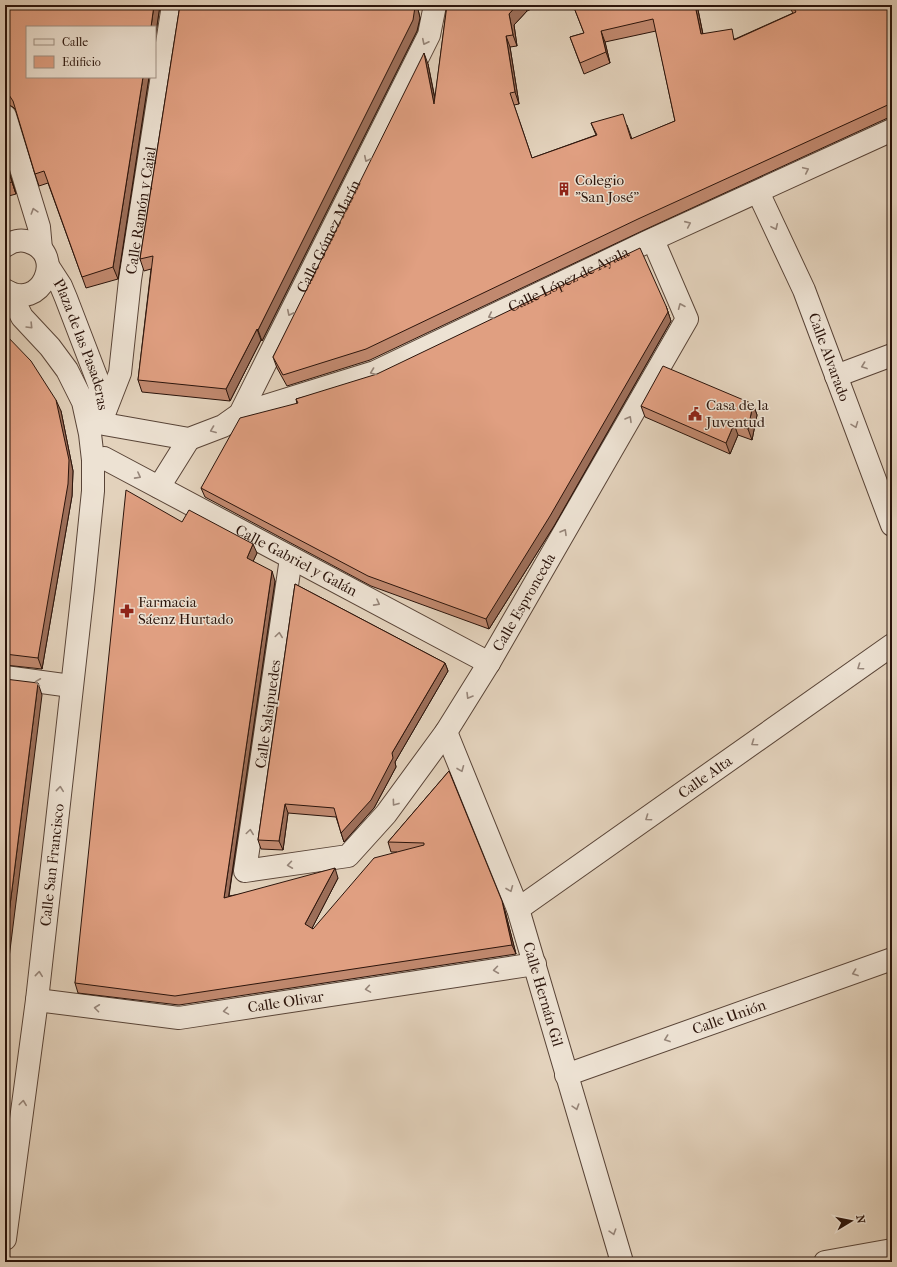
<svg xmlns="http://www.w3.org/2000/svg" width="897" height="1267" viewBox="0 0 897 1267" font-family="'IM FELL French Canon',serif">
  <rect width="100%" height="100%" fill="#e3d2bc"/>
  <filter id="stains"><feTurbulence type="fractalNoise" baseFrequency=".005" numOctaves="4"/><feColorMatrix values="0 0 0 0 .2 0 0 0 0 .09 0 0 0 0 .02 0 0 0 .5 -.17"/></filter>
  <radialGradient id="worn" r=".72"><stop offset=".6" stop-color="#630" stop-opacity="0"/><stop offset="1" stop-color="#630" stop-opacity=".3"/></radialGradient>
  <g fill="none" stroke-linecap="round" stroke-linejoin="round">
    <g stroke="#594437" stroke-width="24">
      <g id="minor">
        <path d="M5 116 39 227 41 249"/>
        <path id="s1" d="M758 192 804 290 892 525"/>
        <path d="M5 246C12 241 21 239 29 242 67 254 41 313 5 290"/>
        <path id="s2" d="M48 266 61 286 66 298 99 384 104 414"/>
        <path d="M836 376 892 355"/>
        <path id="s3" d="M104 414 120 373 130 280 173 5"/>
        <path id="s4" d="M240 414 375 372 647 242 892 130"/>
        <path id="s5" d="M104 424 189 439 223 426 240 414 429 35 435 5"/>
        <path id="s6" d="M104 458 489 663"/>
        <path d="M159 487 189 439"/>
        <path id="s7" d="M291 558 245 871 348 856 386 814 446 732 489 663 687 319 653 240"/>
        <path d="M5 677 71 686"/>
        <path id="s8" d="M446 732 518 909 622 1262"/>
        <path id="s9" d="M518 909 892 645"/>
        <path id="s10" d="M37 1000 179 1018 535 964"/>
        <path id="s11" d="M566 1075 892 959"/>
        <path id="s12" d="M5 1239 37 1000 83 589 93 491V460L90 434 83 402 67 370 50 347 22 317 10 293"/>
        <path d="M825 1262 892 1250"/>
      </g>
    </g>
    <use href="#minor" stroke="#ede2d3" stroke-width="22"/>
  </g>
  <g fill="#c1896f" stroke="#2b140b">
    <path d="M5 5H160L155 39V27L27 77H149L118 279 86 288 48 183 39 186 35 174 16 110 13 107 7 104H5Z"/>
    <path d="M180 5H417L420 18 417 31 262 341 261 340 230 401 142 392 138 380 151 269 144 271 140 259Z"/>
    <path d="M447 5H541L527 11 514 25 517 46 510 47 519 104 514 105 532 158 596 135 591 123 627 125 632 139 675 121 656 31 605 42 610 63 584 74 570 37 584 33 573 5H697L703 34 735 39 793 13 788 5H892V116L642 231 370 360 287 386 277 368 273 357 428 64 435 98Z"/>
    <path d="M5 159 16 194 5 197Z"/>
    <path d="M666 306 671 321 554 526 489 629 371 586 205 497 201 488 297 404 296 399Z"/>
    <path d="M5 334 61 411 73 471 72 496 42 669 5 665Z"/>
    <path d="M753 404 757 415 752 440 738 435 730 454 645 417 641 406Z"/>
    <path d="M182 522 257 553 253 561 275 581 229 896 338 878 312 928 313 929 397 852H391L388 842 449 771 505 911 516 954 179 1005 78 993 75 983Z"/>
    <path d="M295 584 445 663 448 671 395 762 396 767 374 808 344 842 336 817 288 813 283 850 261 849 258 840Z"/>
  </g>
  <g fill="#9d6f5a" stroke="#2b140b">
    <path d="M154 5H160L155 39V27H151Z"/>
    <path d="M415 5H417L420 18 417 31 262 341 258 330Z"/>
    <path d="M517 5H525L527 11 514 25 517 46 513 35 509 14Z"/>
    <path d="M695 5H697L705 45 701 34Z"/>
    <path d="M601 31 605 42 610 63 606 52Z"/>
    <path d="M506 36 510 47 519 104 515 92Z"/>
    <path d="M424 53 428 64 438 116 434 104Z"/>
    <path d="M143 77H149L118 279 113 267Z"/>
    <path d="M5 159 16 194 5 161Z"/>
    <path d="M666 306 671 321 554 526 489 629 486 619Z"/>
    <path d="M257 329 261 340 230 401 226 389Z"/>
    <path d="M56 400 61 411 73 471 72 496 42 669 38 658Z"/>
    <path d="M753 404 757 415 752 440 748 429Z"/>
    <path d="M734 424 738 435 730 454 726 443Z"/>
    <path d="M253 544 257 553 250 568 247 558Z"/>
    <path d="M272 571 275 581 227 907 224 898Z"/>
    <path d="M445 663 448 671 395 762 396 767 374 808 344 842 341 833 392 753Z"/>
    <path d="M38 683 42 695 5 990V945Z"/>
    <path d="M285 804 288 813 283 850 279 841Z"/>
    <path d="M335 868 338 878 309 934 305 924Z"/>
    <path d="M502 901 505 911 516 954 512 945Z"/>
  </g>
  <g fill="#e09f81" stroke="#2b140b">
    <path d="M5 5H154L151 27H27V77H143L113 267 82 277 44 171 35 174 13 101 9 95 5 93Z"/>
    <path d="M180 5H415V7L413 20 258 330 257 329 226 389 138 380 153 256 140 259Z"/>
    <path d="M447 5H517L509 14 513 35 506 36 515 92 510 93 532 158 597 135 591 123 623 114 631 139 675 121 653 19 601 31 606 52 580 63 570 37 584 33 573 5H695L701 34 732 29 734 40 796 12 792 5H892V103L638 219 366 349 283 375 273 357 424 53 434 104Z"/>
    <path d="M5 161 12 182 5 184Z"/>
    <path d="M640 248 666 306 668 312 550 516 486 619 368 576 201 488 240 418 298 403 296 399 377 374Z"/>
    <path d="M5 334 31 361 56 400 69 460 68 484 38 658 5 654Z"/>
    <path d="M663 366 753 404 748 429 734 424 726 443 641 406Z"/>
    <path d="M126 490 182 522 189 510 253 544 247 558 272 571 224 898 335 868 305 924 313 929 374 858 424 845V843L388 842 449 771 502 901 512 945 175 996 75 983Z"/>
    <path d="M295 584 445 663 392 753 393 758 371 800 341 833 334 808 285 804 279 841 258 840Z"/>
    <path d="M5 679 38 683 5 945Z"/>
  </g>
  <defs><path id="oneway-chevron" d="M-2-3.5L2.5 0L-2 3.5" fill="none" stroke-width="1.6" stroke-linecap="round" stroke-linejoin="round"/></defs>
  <g stroke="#968579">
    <use href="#oneway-chevron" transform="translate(425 42) rotate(116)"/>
    <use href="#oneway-chevron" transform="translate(367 159) rotate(116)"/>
    <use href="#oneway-chevron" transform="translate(806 170) rotate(-25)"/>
    <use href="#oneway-chevron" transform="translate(34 211) rotate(-107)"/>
    <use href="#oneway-chevron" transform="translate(688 224) rotate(-24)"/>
    <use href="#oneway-chevron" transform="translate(775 227) rotate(65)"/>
    <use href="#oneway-chevron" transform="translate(681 306) rotate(-113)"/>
    <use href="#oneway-chevron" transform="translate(290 313) rotate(116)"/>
    <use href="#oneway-chevron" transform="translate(491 316) rotate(155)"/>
    <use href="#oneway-chevron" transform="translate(30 326) rotate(46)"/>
    <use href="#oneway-chevron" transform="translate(864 366) rotate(160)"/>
    <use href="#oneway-chevron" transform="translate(373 372) rotate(159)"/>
    <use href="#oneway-chevron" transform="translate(629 419) rotate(-60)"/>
    <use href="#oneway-chevron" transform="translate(855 425) rotate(69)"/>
    <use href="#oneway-chevron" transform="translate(213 430) rotate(159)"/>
    <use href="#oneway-chevron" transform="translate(138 476) rotate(28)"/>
    <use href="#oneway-chevron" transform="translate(564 532) rotate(-60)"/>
    <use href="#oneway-chevron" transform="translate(377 603) rotate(28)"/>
    <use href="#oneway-chevron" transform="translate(279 635) rotate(-82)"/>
    <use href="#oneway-chevron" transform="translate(860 667) rotate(145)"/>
    <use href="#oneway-chevron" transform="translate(38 682) rotate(-172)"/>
    <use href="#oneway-chevron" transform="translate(469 696) rotate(121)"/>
    <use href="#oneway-chevron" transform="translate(754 743) rotate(145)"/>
    <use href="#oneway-chevron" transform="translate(461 769) rotate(68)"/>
    <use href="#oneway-chevron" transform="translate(60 789) rotate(-84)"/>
    <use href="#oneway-chevron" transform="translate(395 803) rotate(126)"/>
    <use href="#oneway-chevron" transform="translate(648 818) rotate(145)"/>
    <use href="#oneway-chevron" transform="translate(250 832) rotate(-82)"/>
    <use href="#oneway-chevron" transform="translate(290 865) rotate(172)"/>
    <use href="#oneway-chevron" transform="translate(510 889) rotate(68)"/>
    <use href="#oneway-chevron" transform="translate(496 970) rotate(172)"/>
    <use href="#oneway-chevron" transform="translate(855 973) rotate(160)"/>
    <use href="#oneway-chevron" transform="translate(39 974) rotate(-84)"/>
    <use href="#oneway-chevron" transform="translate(368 989) rotate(171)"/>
    <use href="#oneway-chevron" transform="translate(97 1008) rotate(-173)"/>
    <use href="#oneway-chevron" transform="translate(226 1011) rotate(171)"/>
    <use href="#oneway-chevron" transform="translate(667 1039) rotate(160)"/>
    <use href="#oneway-chevron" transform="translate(23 1103) rotate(-83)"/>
    <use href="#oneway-chevron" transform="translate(576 1107) rotate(73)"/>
    <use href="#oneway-chevron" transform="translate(613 1232) rotate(73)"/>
  </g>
  <defs>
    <g id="building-bare" transform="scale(1.08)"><path d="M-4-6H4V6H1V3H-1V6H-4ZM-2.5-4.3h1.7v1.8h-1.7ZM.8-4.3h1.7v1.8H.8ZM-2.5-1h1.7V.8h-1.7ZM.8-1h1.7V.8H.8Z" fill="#8f2418" stroke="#ede2d3" stroke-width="2.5" paint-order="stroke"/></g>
    <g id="civic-bare" transform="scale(1.08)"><path d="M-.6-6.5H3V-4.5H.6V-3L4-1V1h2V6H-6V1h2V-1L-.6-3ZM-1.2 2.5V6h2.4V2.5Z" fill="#8f2418" stroke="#ede2d3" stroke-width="2.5" paint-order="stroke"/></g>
    <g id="pharmacy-bare" transform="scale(1.08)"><path d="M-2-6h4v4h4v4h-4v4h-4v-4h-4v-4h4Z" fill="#8f2418" stroke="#ede2d3" stroke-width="2.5" paint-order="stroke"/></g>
  </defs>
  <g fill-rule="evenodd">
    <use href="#building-bare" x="564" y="189"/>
    <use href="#civic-bare" x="695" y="414"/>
    <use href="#pharmacy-bare" x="127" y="611"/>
  </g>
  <g text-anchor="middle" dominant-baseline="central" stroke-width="3" stroke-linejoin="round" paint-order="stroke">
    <g font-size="15" fill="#2b140b" stroke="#ede2d3" text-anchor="start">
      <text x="575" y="180">Colegio<tspan x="575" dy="17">"San José"</tspan></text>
      <text x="706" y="405">Casa de la<tspan x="706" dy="17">Juventud</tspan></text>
      <text x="138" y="602">Farmacia<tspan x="138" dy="17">Sáenz Hurtado</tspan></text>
    </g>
    <g font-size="15" fill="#2b140b" stroke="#ede2d3">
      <text stroke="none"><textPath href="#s3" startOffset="208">Calle Ramón y Cajal</textPath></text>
      <text stroke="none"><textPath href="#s5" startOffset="342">Calle Gómez Marín</textPath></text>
      <text stroke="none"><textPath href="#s4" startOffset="356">Calle López de Ayala</textPath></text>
      <text stroke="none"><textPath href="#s2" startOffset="86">Plaza de las Pasaderas</textPath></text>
      <text stroke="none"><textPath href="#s1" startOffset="180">Calle Alvarado</textPath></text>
      <text stroke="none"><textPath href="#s6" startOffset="218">Calle Gabriel y Galán</textPath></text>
      <text stroke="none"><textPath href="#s7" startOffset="730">Calle Espronceda</textPath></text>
      <text transform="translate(268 714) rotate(-82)">Calle Salsipuedes</text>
      <text stroke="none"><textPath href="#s9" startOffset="229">Calle Alta</textPath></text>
      <text stroke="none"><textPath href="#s12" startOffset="377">Calle San Francisco</textPath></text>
      <text stroke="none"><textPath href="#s8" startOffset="280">Calle Hernán Gil</textPath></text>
      <text stroke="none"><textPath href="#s10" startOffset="251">Calle Olivar</textPath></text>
      <text stroke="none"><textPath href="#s11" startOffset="173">Calle Unión</textPath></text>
    </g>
  </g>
  <rect width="897" height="1267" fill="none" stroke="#e3d2bc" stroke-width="20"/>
  <rect x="6" y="6" width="885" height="1255" fill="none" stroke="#2b140b" stroke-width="2"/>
  <rect x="10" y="10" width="877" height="1247" fill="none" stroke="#2b140b"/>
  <rect x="26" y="26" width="130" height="52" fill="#ede2d3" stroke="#9f9083"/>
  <rect x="34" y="39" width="20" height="6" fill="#ede2d3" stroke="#9f9083"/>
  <text x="62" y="46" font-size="12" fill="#2b140b">Calle</text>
  <rect x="34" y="56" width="20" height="12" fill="#e09f81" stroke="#9f9083"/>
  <text x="62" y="66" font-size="12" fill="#2b140b">Edificio</text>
  <g transform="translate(851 1221) rotate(80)" stroke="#ede2d3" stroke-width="3" paint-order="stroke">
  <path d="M0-3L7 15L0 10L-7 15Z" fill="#2b140b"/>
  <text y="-6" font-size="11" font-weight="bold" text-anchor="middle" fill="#2b140b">N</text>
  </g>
  <rect width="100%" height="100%" filter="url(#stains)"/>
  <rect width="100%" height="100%" fill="url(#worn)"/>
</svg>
